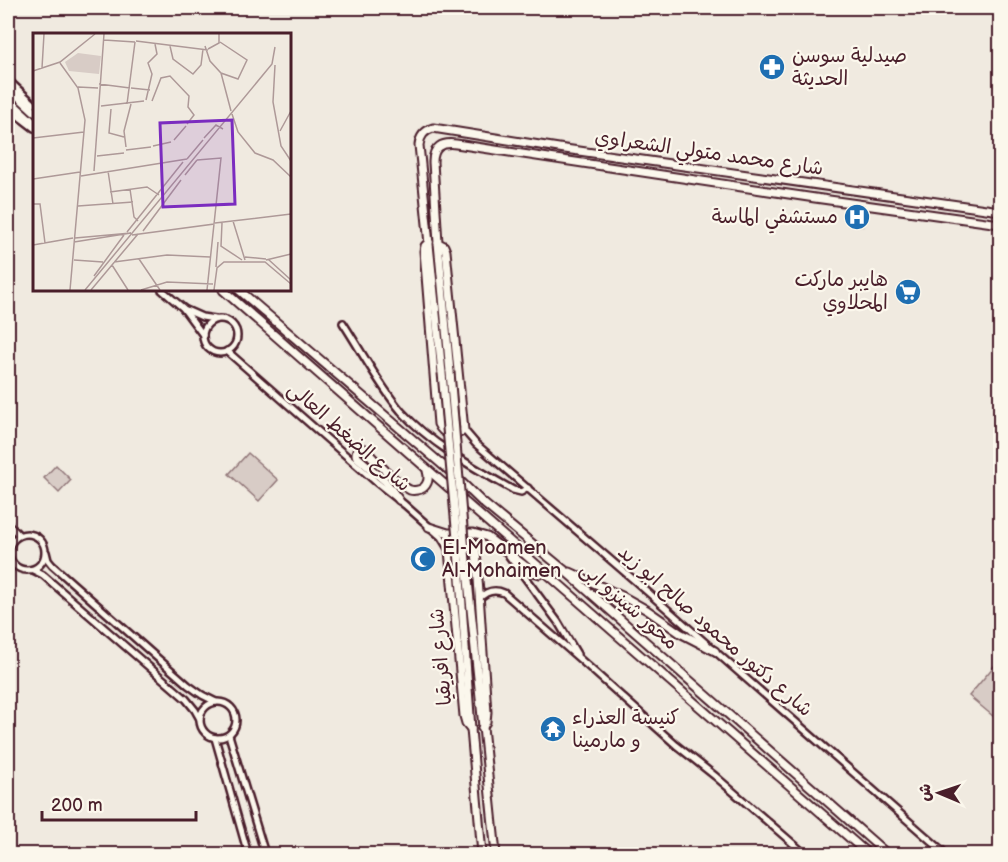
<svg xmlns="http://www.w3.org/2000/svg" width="1008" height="862" viewBox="0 0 1008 862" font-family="'Balsamiq Sans','Playpen Sans Arabic',sans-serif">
  <rect width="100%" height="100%" fill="#f0eae0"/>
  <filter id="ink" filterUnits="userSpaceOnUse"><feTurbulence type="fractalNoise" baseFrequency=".0167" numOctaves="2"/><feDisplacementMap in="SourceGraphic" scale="12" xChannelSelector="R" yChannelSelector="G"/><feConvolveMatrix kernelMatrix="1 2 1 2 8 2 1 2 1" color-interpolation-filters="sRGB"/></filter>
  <g filter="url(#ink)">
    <path fill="#e4dbd2" d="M849 206 867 208 864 228 847 226Z"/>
    <g fill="#d8ccc6" stroke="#917678" stroke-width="1.5">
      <path d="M248 453 278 480 259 501 229 474Z"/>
      <path d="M56 465 71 480 59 493 44 478Z"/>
      <path d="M994 666 1000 671V722L969 696Z"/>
    </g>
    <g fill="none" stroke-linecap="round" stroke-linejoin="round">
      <g stroke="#4a1f2b" stroke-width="10">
        <g id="minor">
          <path d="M8 80 34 104"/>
          <path d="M8 108 34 128"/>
          <path d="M162 290 183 308 203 335"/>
          <path d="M184 309 202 317 215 319"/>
          <circle cx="220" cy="336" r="17"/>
          <path d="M343 323C362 352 379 385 401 411 432 445 473 467 513 490L521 492 528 488"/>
          <path d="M227 351 375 481 405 505 441 537 449 550"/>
          <path d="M464 430 476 444 634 580 946 854"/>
          <path d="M8 524 19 535"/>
          <circle cx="27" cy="552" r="18"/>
          <path d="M46 552 48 560 52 565 188 685 202 695 216 702"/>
          <path d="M509 556 558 622 577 654"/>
          <path d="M33 570 43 575 186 699 195 710 200 719"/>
          <path d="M479 599C486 591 495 589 504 593L581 660 676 745 715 776 805 854"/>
          <circle cx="218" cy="720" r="18"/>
          <path d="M229 735 265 854"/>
          <path d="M215 738 248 854"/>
        </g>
      </g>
      <g stroke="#4a1f2b" stroke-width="11">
        <g id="major">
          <path d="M8 87 34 111"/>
          <path d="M8 99 34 123"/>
          <path d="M429 242 425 246 424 251 438 424C443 435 454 438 464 430L446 251 444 246 438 243"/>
          <path d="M223 290 426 468 868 854"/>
          <path d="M239 290 453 474 482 502 563 569 887 854"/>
          <path d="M450 372 438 243 433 162C433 147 442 142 456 144L815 198 1000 224"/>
          <path d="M442 373 419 145C420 136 424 131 433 128L565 149 1000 211"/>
          <path d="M399 500 385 481 357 457C355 454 356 450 360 448L365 449C372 458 399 485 410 490 414 491 420 490 423 488 429 483 429 477 427 471"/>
          <path d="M429 527 448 533H473L487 537 533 572 540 574 545 572"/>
          <path d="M458 550 471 729 482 854"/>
          <path d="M465 551 496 854"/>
          <path d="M570 572 624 597 647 610 680 633 715 651"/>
          <path d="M471 729 466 723 464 716 449 550C451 531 470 535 476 549L487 712 486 722 482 728"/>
        </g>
      </g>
      <use href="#minor" stroke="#fbf7ec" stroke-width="5"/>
      <use href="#major" stroke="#fbf7ec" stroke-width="7"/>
      <g stroke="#4a1f2b" stroke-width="11" stroke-linecap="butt">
        <g id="major-bridge">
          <path d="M450 372 465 551"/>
          <path d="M442 373 458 550"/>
        </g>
      </g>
      <use href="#major-bridge" stroke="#fbf7ec" stroke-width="7"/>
    </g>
  </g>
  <defs>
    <g id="pharmacy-disc" transform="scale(1.35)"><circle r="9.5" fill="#1f6fb2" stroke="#fbf7ec"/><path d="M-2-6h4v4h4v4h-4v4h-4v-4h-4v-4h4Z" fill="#fff"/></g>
    <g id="hospital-disc" transform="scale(1.35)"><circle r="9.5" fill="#1f6fb2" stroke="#fbf7ec"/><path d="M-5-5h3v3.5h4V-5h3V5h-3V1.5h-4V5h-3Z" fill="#fff"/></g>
    <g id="supermarket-disc" transform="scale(1.35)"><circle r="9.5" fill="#1f6fb2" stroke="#fbf7ec"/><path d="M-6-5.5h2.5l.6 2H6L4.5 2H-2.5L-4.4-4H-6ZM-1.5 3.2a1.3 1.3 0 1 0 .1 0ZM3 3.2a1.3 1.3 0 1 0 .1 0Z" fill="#fff"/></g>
    <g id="mosque-disc" transform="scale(1.35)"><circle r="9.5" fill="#1f6fb2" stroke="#fbf7ec"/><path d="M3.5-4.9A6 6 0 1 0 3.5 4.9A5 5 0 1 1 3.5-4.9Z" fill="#fff"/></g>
    <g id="temple-disc" transform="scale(1.35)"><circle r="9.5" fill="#1f6fb2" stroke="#fbf7ec"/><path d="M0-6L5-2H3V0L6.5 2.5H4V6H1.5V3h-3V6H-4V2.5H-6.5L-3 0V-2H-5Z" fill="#fff"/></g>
  </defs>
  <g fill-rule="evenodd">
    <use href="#pharmacy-disc" x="772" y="67"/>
    <use href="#hospital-disc" x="857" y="217"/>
    <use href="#supermarket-disc" x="908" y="292"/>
    <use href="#mosque-disc" x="423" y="559"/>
    <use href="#temple-disc" x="553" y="729"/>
  </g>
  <g text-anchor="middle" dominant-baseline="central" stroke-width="4.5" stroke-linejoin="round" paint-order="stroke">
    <g font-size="20" fill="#4a1f2b" stroke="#fbf7ec" text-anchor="start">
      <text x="792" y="56">صيدلية سوسن<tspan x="792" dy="23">الحديثة</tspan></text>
      <text x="838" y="217" text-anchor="end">مستشفي الماسة</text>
      <text x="888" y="280" text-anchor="end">هايبر ماركت<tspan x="888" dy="23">المحلاوي</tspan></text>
      <text x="442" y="548">El-Moamen<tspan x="442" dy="23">Al-Mohaimen</tspan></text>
      <text x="572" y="718">كنيسة العذراء<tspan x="572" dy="23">و مارمينا</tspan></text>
    </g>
    <g font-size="20" fill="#4a1f2b" stroke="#fbf7ec">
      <text transform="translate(709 153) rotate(8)">شارع محمد متولي الشعراوي</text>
      <text transform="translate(349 437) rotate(41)">شارع الضغط العالى</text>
      <text transform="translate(629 606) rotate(41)">محور شينزو ابى</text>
      <text transform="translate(715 631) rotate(41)">شارع دكتور محمود صالح ابو زيد</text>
      <text transform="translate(441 657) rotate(-95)">شارع افريقيا</text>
    </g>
  </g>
  <g transform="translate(33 33)">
    <rect width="258" height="258" fill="#f0eae0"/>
    <path d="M45 20 68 23 66 41 36 38 32 29Z" fill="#d8ccc6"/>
    <path fill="none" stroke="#ae9998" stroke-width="1.5" d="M71 7 102 9M103 8 175 17M137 13 140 26 160 41 168 32 170 16M172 13 177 28 188 40 205 46 214 27 187 9M175 16 186 10V1M27 30 45 55 52 87 37 257M242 32 240 69 248 113 258 128M9 35 11 1M0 38 27 29 62 1M188 40 198 78M66 51 97 55M45 54 65 55M98 55 117 57M113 67 119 41 115 30 124 21 122 11M119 68 128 45 137 43 156 63 155 74 161 82 154 91M94 71 102 9M68 73 111 68M78 76 76 100 91 104M199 81 205 99 222 120 240 127 258 144M247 98 258 78M0 105 51 99M171 105 183 92 190 96M141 107 153 93M120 113 138 109M93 114 91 98 98 71M93 117 118 114M64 123 91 120M154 126 170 107M61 138 71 1M75 138 80 171M152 142 164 127M48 143 154 126M0 146 47 139M97 156 101 184 105 188M77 159 114 154 126 162M0 171H7L12 210M45 173 100 169M200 188 212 227M182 190 258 181M189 190 188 213 209 227M110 198 148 147M94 199 150 129M99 202 181 191 188 125 164 127M41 209 98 200 42 205M0 212 40 205M212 224 233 226M106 226 127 257M41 227 70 229M233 227 258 221M236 227 258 247M81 229 134 222 177 224M79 232 95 257M183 234 185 209M61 243 91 202M52 257 239 31 242 14M58 257 105 201M108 257 134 249 180 251M174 257 181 191M181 257 184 235 191 229H232L258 251"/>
    <path fill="#7b2cbf" fill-opacity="0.15" stroke="#7b2cbf" stroke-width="3" d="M199 87 202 171 130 174 127 90Z"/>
    <rect width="258" height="258" fill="none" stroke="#4a1f2b" stroke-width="3"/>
  </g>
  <rect width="1008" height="862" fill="none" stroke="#fbf7ec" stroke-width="30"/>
  <rect x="15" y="15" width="978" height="832" fill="none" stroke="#4a1f2b" stroke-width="2" filter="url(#ink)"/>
  <g transform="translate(939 793) rotate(272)" stroke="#fbf7ec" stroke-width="4.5" paint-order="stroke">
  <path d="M0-4.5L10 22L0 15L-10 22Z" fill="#4a1f2b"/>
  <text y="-9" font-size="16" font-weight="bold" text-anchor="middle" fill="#4a1f2b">ش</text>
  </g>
  <path d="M42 811v9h154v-9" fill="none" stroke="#4a1f2b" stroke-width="3"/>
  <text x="51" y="811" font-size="18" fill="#4a1f2b" stroke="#fbf7ec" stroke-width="4.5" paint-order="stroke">200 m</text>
</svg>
